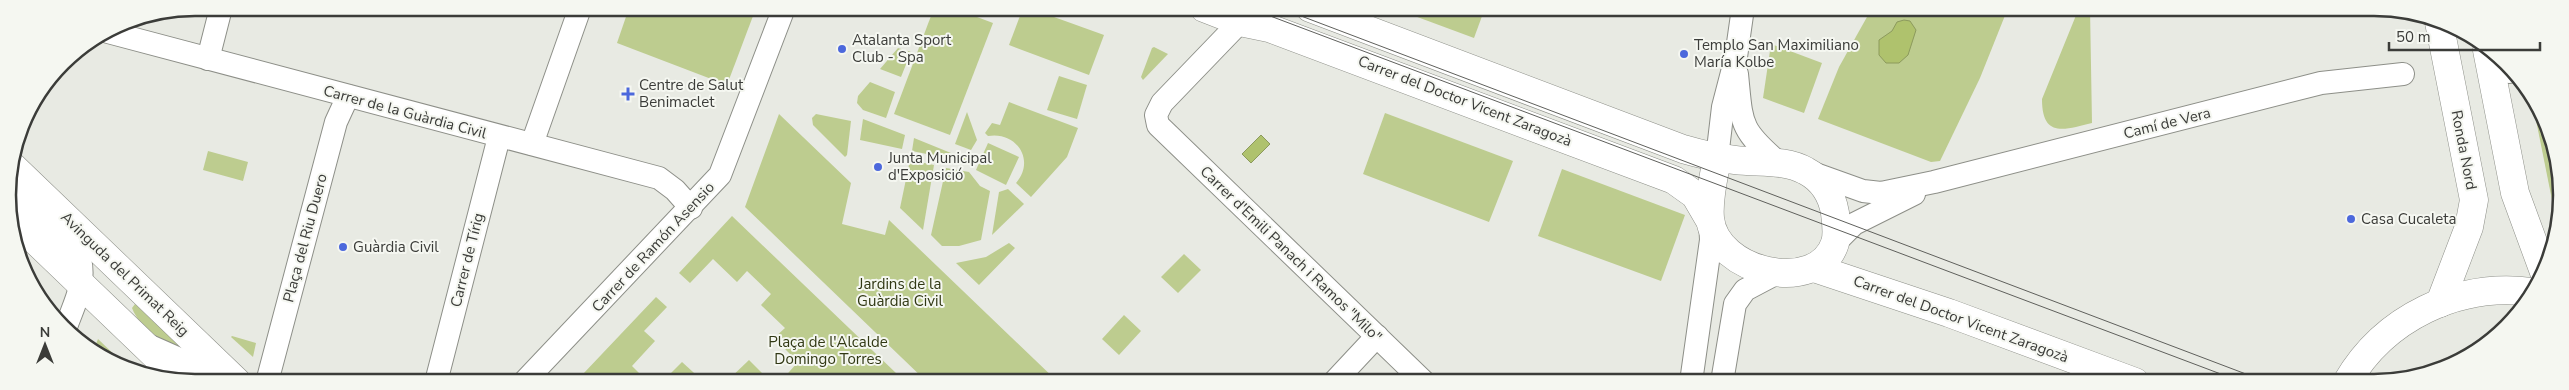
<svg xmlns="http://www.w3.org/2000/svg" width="2569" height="390" viewBox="0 0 2569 390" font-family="'Nunito Sans',sans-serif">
  <rect width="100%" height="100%" fill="#e8eae3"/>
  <g fill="#bdcc8f">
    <path d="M629 8H756L727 85 617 43Z"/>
    <path d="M934 8H953L993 23 950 135 894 114Z"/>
    <path d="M1023 8H1029L1104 35 1089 75 1009 45Z"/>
    <path d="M1393 8H1485L1474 38Z"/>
    <path d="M1872 8H2008L1980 78 1940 161 1931 162 1818 119 1839 67Z"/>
    <path d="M2079 8H2090L2092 123C2064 130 2042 138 2042 99Z"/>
    <path d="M1771 44 1822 63 1804 113 1763 98Z"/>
    <path d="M1154 47 1168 54 1143 80 1141 77 1152 48Z"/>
    <path d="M898 48 911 52 901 77 880 69Z"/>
    <path d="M1059 76 1087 85 1077 119 1047 110Z"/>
    <path d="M870 82 895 92 886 118 863 110 857 103 858 96Z"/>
    <path d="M2532 100 2552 135 2561 208 2559 215 2553 205Z"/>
    <path d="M1009 102 1078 128 1067 157 1031 197 1016 183C1036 160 1016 131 988 136L985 133 992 123 1000 125Z"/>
    <path d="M967 112 977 140 971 150 955 144Z"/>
    <path d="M1385 113 1513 161 1489 222 1363 174Z"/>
    <path d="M779 114 851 183 842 224 885 235 889 220 1058 382H927L745 207Z"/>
    <path d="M816 114 851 121 847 155 845 157 813 125 812 118Z"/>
    <path d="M863 119 905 135 902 149 860 140Z"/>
    <path d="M914 138 951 153 967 157 968 160 966 162 912 151Z"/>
    <path d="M988 143 1019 157 1006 185 976 170Z"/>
    <path d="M208 151 248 162 243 181 203 170Z"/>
    <path d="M910 160 934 165 923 230 900 208Z"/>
    <path d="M946 168 969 172 980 186 990 191 981 240 959 246H942L931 235Z"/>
    <path d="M1562 169 1685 215 1661 281 1538 236Z"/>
    <path d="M1008 189 1024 204 992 235 999 192Z"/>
    <path d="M732 216 896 373 907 382H780L798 362 774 338 785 328 761 305 771 294 747 271 737 282 713 259 690 283 679 273Z"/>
    <path d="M1009 243 1015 248 979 285 956 263 986 257Z"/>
    <path d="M1184 254 1201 270 1178 293 1161 277Z"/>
    <path d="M656 297 667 307 644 331 655 341 632 366 648 382H591L583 374Z"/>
    <path d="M135 304 180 346 177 348C158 338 140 328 132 308Z"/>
    <path d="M1124 315 1141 331 1119 355 1102 339Z"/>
    <path d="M232 336 256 343 253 357 231 337Z"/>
    <path d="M98 339 127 367 112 363 94 349Z"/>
    <path d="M749 360 771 382H726Z"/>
    <path d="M682 362 704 382H662Z"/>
  </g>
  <g fill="#afc26d" stroke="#8c9a5d">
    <path d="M1904 20 1910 21 1916 30 1908 55 1899 63H1886L1879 55V40L1892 31 1897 22Z"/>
    <path d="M1261 135 1270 144 1251 163 1242 154Z"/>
  </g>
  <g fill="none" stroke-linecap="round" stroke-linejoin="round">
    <g stroke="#8d8f88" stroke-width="24">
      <g id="minor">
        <path d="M1240 22 1162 103 1156 115 1158 125 1424 382"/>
        <path d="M108 32 659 178 675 190 691 208"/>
        <path d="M208 59 221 8"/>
        <path d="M2509 67V72"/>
        <path d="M1737 74C1742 124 1739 129 1779 163"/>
        <path d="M532 144 580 8"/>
        <path d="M1717 158 1723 107 1736 57 1743 8"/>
        <path d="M1810 172 1863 191 1881 193 1934 182 2321 83 2403 74"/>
        <path d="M9 189 80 259C86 284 74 304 66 327"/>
        <path d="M1835 243 1854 224 1914 194"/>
        <path d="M150 346 184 361 209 382"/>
        <path d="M267 382 336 122 348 96"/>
        <path d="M436 382 499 137"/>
        <path d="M524 382 720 175 784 8"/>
        <path d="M1334 382 1377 336"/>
        <path d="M1691 382 1711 240 1710 220"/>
        <path d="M1722 382 1735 304 1745 290 1779 272"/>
      </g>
    </g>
    <g stroke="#8d8f88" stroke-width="29">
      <g id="tertiary">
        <path d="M1204 8 1240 22 1269 28 1674 180 1695 195 1709 219"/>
        <path d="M1310 8 1683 149C1700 154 1717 158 1735 160 1758 163 1785 159 1806 171 1823 180 1832 195 1835 213 1836 223 1838 234 1835 243 1818 296 1715 273 1710 218 1708 200 1714 176 1717 158"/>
        <path d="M1814 268 1949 313 2135 382"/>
      </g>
    </g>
    <g stroke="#8d8f88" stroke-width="29">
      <g id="primary">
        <path d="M2439 22 2474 200 2469 227 2440 303"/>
        <path d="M2487 50 2515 193 2544 272"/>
        <path d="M12 166 237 382"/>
        <path d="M13 219 183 382"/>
        <path d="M2347 382C2384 318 2458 282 2532 292"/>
      </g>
    </g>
    <use href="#minor" stroke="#fff" stroke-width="22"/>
    <use href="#tertiary" stroke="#fff" stroke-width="28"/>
    <use href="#primary" stroke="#fff" stroke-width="28"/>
    <g stroke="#5f605c" stroke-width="1">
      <path d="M1249 8 2242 382"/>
      <path d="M1280 8 2267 382"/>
    </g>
  </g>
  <g fill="#4c68dc" stroke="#f5f7f1" stroke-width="2">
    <circle cx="842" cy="49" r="5"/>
    <circle cx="1684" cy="54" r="5"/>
    <path d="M625.5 86.5h5v5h5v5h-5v5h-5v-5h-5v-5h5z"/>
    <circle cx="878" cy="167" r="5"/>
    <circle cx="2351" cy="219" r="5"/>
    <circle cx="343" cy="247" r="5"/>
  </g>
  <g text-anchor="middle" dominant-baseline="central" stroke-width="4" stroke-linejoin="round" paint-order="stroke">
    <g font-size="15" fill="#3b3c39" stroke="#f5f7f1" text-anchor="start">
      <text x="852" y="40">Atalanta Sport<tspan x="852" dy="17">Club - Spa</tspan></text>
      <text x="1694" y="45">Templo San Maximiliano<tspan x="1694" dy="17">María Kolbe</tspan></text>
      <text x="639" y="85">Centre de Salut<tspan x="639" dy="17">Benimaclet</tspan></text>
      <text x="888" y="158">Junta Municipal<tspan x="888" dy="17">d'Exposició</tspan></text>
      <text x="2361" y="219">Casa Cucaleta</text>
      <text x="353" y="247">Guàrdia Civil</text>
    </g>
    <g font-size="15" fill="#3b3c39" stroke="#f5f7f1">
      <text transform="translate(1465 101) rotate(21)">Carrer del Doctor Vicent Zaragozà</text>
      <text transform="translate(405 112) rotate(15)">Carrer de la Guàrdia Civil</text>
      <text transform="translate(2167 123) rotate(-14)">Camí de Vera</text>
      <text transform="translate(2464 150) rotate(79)">Ronda Nord</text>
      <text transform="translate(305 238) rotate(-75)">Plaça del Riu Duero</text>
      <text transform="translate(653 247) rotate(-47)">Carrer de Ramón Asensio</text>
      <text transform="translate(1291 254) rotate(44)">Carrer d'Emili Panach i Ramos "Milo"</text>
      <text transform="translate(467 260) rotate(-76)">Carrer de Tírig</text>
      <text transform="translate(125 274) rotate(44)">Avinguda del Primat Reig</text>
      <text transform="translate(1961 319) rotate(20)">Carrer del Doctor Vicent Zaragozà</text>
    </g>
    <g font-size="15" fill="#313814" stroke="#f5f7f1">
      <text x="900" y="284">Jardins de la<tspan x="900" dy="17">Guàrdia Civil</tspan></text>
      <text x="828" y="342">Plaça de l'Alcalde<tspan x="828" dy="17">Domingo Torres</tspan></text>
    </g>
  </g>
  <path d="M0 0H2569V390H0ZM195 16H2374A179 179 0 0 1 2553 195V195A179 179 0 0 1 2374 374H195A179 179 0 0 1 16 195V195A179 179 0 0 1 195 16Z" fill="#f5f7f1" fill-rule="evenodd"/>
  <path fill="none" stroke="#3b3c39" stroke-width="2.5" d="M195 16H2374A179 179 0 0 1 2553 195V195A179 179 0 0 1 2374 374H195A179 179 0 0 1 16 195V195A179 179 0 0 1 195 16Z"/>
  <g transform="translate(45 345)" stroke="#f5f7f1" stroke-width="4" paint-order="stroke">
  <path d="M0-4L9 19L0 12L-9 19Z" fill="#3b3c39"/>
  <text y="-8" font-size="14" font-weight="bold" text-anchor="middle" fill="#3b3c39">N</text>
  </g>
  <path d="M2389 42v8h151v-8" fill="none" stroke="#3b3c39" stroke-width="2.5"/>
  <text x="2396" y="42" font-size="15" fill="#3b3c39" stroke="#f5f7f1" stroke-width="4" paint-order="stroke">50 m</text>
</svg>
